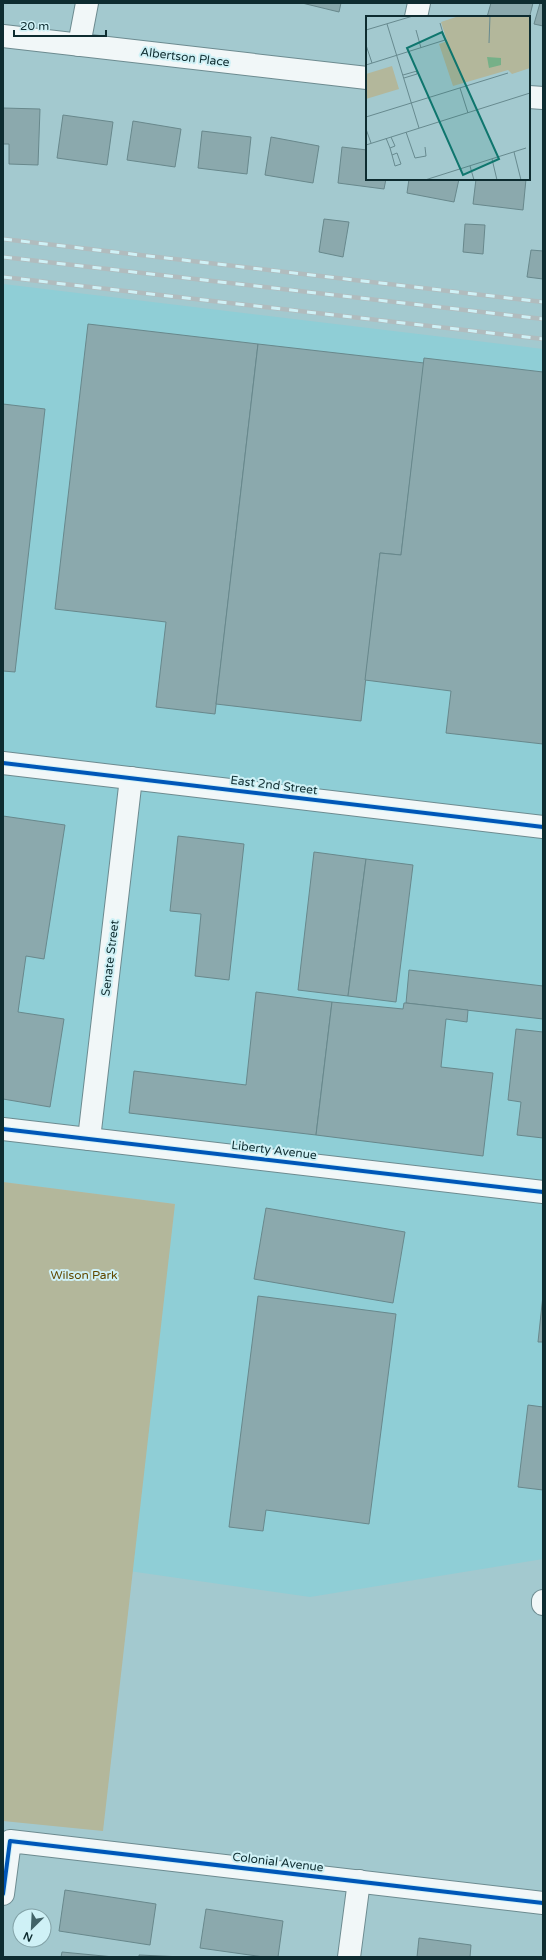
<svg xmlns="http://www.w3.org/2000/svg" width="546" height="1960" viewBox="0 0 546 1960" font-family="'Varela Round',sans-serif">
  <rect width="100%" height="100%" fill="#a3c9cf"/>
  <path fill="#8fced6" d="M3 284 543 349V1559L310 1597 129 1571 175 1204 3 1182Z"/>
  <path fill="#b3b79b" d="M3 1182 175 1204 103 1831 3 1821Z"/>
  <g fill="#8ba9ad" stroke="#68888c">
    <path d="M302 3H341L339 12Z"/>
    <path d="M491 3H533L529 19V17H487Z"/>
    <path d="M540 3H543V26L534 24Z"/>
    <path d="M3 108 40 109 38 165 9 164V144H3Z"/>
    <path d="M63 115 113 122 107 165 57 158Z"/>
    <path d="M133 121 181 129 175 167 127 160Z"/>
    <path d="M202 131 251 137 247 174 198 168Z"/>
    <path d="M271 137 319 146 313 183 265 175Z"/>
    <path d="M342 147 367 150V179H386L384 189 338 183Z"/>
    <path d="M409 179H459L454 202 407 193Z"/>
    <path d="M476 179H526L523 210 473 204Z"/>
    <path d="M324 219 349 222 343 257 319 252Z"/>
    <path d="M465 224 485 225 483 254 463 252Z"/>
    <path d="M531 250 543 251V279L527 277Z"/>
    <path d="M88 324 258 344 215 714 156 707 166 622 55 609Z"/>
    <path d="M258 344 424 363 401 555 380 553 361 721 216 704Z"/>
    <path d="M424 358 543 372V744L446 733 451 691 365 680 380 553 401 555Z"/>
    <path d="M3 404 45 409 15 672 3 671Z"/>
    <path d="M3 816 65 825 44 959 26 956 18 1012 64 1019 50 1107 3 1099Z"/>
    <path d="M178 836 244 844 229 980 195 976 201 914 170 911Z"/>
    <path d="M314 852 366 859 348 996 298 990Z"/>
    <path d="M366 859 413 865 396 1002 348 996Z"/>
    <path d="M409 970 543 986V1019L406 1003Z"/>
    <path d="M256 992 332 1002 316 1135 129 1113 134 1071 246 1085Z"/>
    <path d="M332 1002 403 1009 404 1003H406L468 1010 467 1022 446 1019 441 1067 493 1073 483 1156 316 1135Z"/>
    <path d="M516 1029 543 1032V1138L517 1135 521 1102 508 1100Z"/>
    <path d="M266 1208 405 1232 393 1303 254 1279Z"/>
    <path d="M543 1295V1342H538Z"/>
    <path d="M258 1296 396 1314 369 1524 266 1510 263 1531 229 1527Z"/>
    <path d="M528 1405 543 1407V1490L518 1487Z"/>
    <path d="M65 1890 156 1904 150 1945 59 1931Z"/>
    <path d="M206 1909 283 1921 278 1957H264L200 1948Z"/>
    <path d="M419 1938 471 1945 470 1957H417Z"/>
    <path d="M62 1952 114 1957H61Z"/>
    <path d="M139 1955 183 1957H139Z"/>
  </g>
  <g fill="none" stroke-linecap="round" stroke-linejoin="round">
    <g stroke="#6d8b90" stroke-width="24">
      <g id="minor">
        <path d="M416 17 419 3"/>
        <path d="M3 36 367 78"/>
        <path d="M79 45 87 3"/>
        <path d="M529 97 543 98"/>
        <path d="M3 763 543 827"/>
        <path d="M3 1129 543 1192"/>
        <path d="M89 1139 131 778"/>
        <path d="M543 1601V1604"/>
        <path d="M3 1894 10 1841 543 1903"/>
        <path d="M349 1957 359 1881"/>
      </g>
    </g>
    <use href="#minor" stroke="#f1f7f8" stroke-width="22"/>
    <g stroke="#b1bcbe" stroke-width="4.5">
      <g id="rail">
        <path d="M3 239 543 302"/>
        <path d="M3 257 543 319"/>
        <path d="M3 277 543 339"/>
      </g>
    </g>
    <use href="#rail" stroke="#cff1f6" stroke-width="3" stroke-dasharray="9" stroke-linecap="butt"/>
    <g stroke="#cff1f6" stroke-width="6">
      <g id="cycleway">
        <path d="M3 763 543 827"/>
        <path d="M3 1129 543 1192"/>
        <path d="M3 1894 10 1841 543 1903"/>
      </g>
    </g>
    <use href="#cycleway" stroke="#0057b8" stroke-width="4"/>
  </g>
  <g text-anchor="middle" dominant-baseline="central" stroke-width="4" stroke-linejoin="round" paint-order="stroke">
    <g font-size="12" fill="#0e2c30" stroke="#cff1f6">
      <text transform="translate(185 57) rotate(7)">Albertson Place</text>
      <text transform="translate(274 785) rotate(7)">East 2nd Street</text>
      <text transform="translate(110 958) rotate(-83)">Senate Street</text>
      <text transform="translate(274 1150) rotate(7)">Liberty Avenue</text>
      <text transform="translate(278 1862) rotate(7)">Colonial Avenue</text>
    </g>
    <g font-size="12" fill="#604800" stroke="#cff1f6">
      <text x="84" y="1275">Wilson Park</text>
    </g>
  </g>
  <g transform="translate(366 16)">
    <rect width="164" height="164" fill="#a3c9cf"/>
    <path d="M93 0H164V52L146 58 142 54 87 70 73 28 81 25 75 6ZM26 50 33 73 0 83V58Z" fill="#b3b79b"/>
    <path d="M121 41 135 42V49L123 52Z" fill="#76b088"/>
    <path fill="none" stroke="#678a8f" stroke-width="1" d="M21 8 53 112M0 14 47 0M50 14 55 32M123 27 124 0M0 29 6 47M0 49 79 24 74 7M37 59 51 55V58L38 62M94 72 102 97M0 101 142 57M0 113 5 127M40 116 49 142 60 140 59 131M20 122 24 132 29 130 25 121M0 129 164 77M24 132 26 139 29 150 35 148 31 137 26 139M148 136 155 164M126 143 131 164M104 150 108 164M59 164 160 132"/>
    <path fill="#0f766e" fill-opacity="0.15" stroke="#0f766e" stroke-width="2" d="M76 16 133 143 97 159 41 32Z"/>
    <rect width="164" height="164" fill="none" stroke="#0e2c30" stroke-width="2"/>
  </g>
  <rect width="546" height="1960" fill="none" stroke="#0e2c30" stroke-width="8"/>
  <g transform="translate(32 1928) rotate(204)"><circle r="19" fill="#cff1f6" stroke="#82a2a7"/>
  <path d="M0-3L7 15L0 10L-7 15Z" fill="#426368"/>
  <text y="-6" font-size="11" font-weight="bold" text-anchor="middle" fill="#0e2c30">N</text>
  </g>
  <path d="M14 30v6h92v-6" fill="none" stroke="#0e2c30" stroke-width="2"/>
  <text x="20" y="30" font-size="12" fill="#0e2c30" stroke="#cff1f6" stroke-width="3" paint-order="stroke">20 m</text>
</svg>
